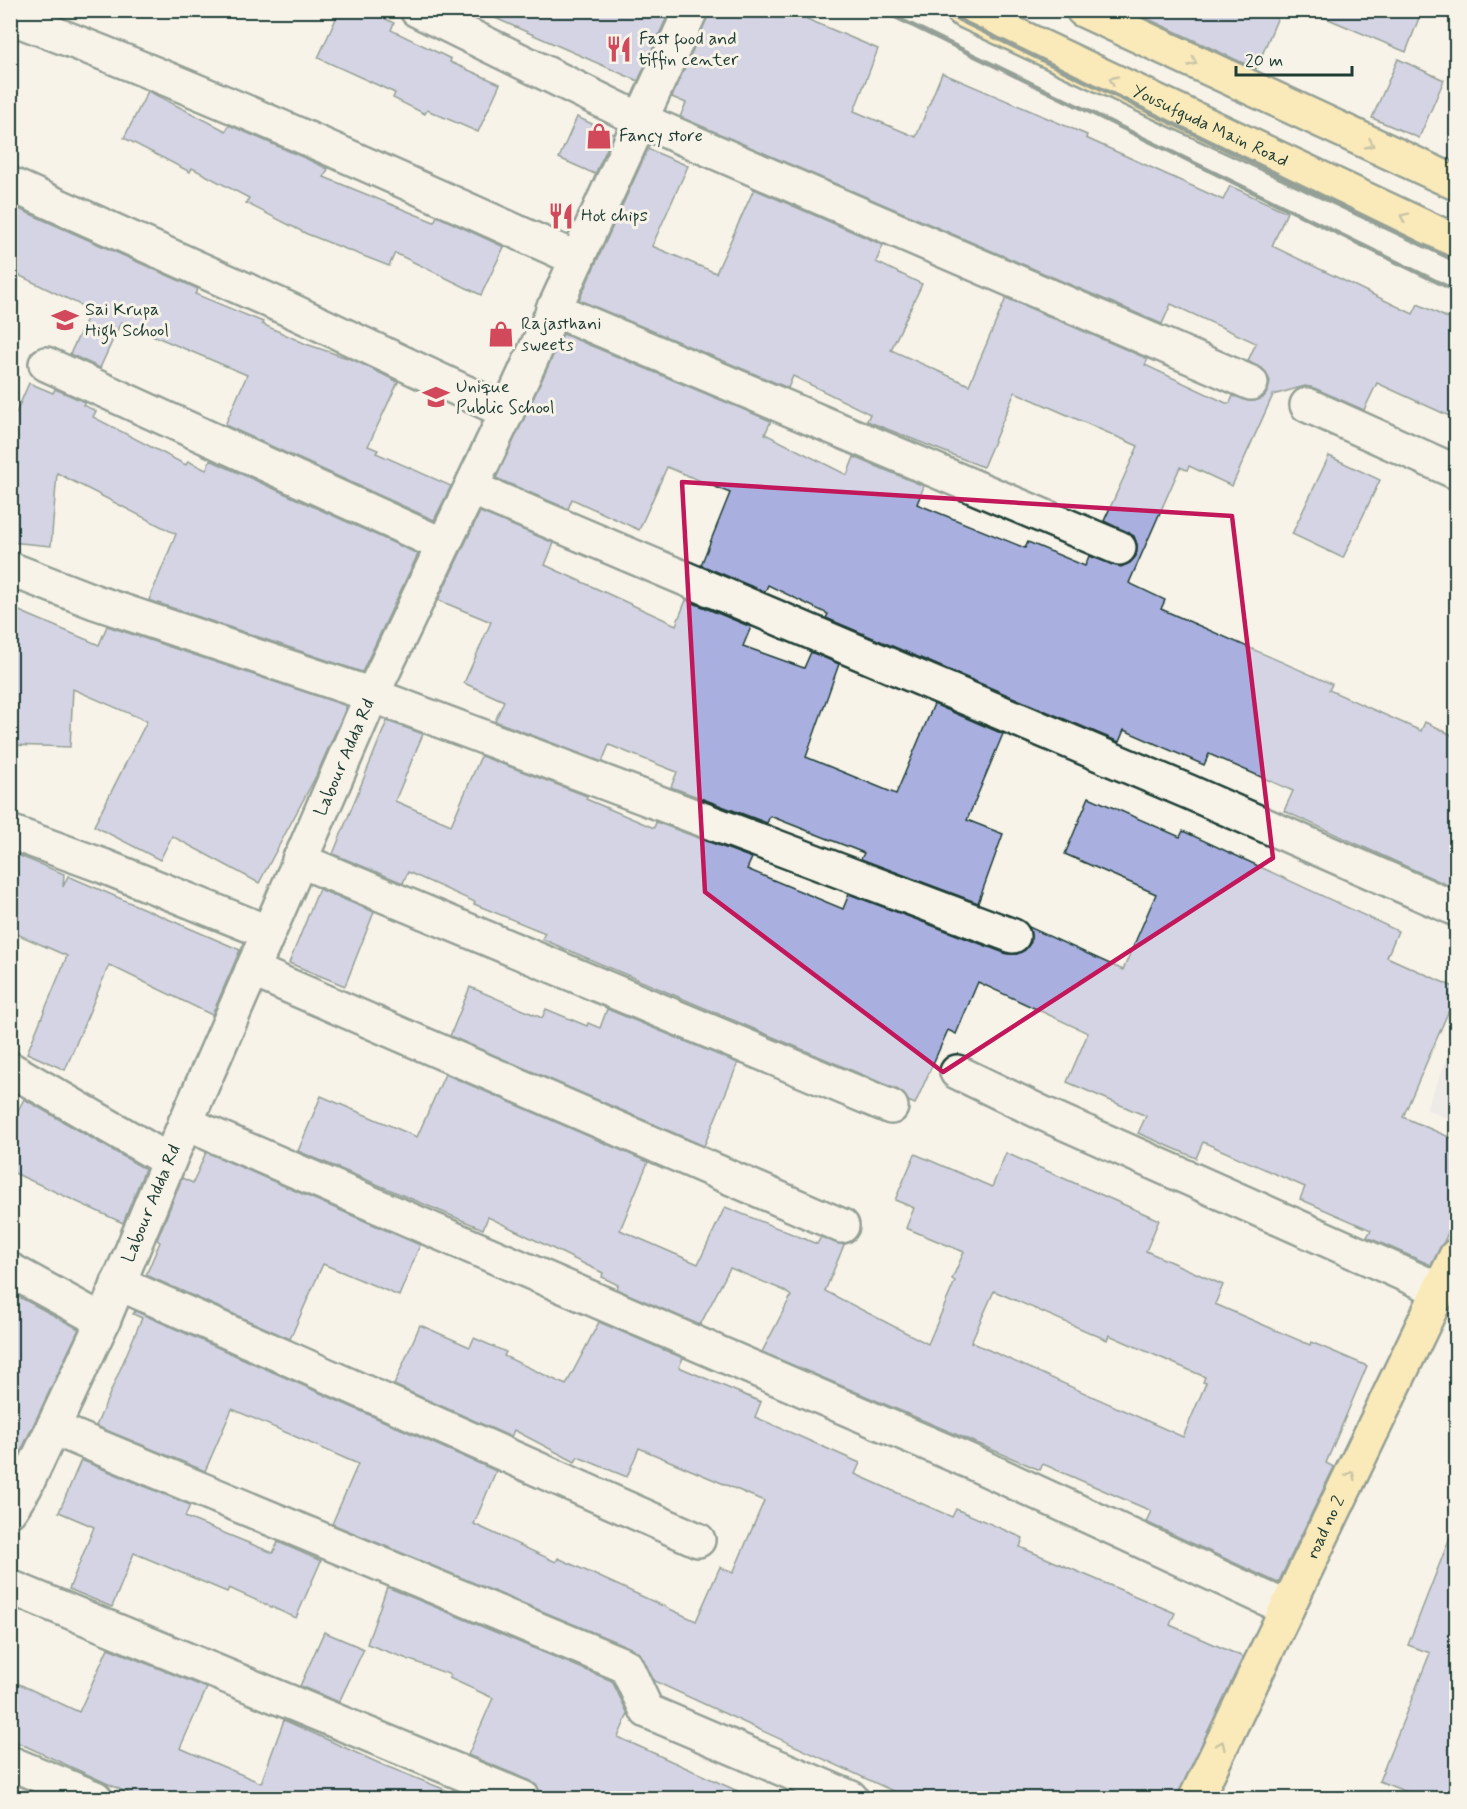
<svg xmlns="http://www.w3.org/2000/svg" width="1467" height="1809" viewBox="0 0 1467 1809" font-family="Mynerve,sans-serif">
  <rect width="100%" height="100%" fill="#f7f3e8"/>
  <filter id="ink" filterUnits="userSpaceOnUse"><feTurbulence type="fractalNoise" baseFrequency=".0167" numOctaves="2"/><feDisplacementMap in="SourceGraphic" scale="12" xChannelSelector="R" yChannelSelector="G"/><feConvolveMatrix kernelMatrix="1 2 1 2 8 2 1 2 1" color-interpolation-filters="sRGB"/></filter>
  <g filter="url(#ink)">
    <path fill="#e0dfe6" d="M1456 1039V1122L1426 1109Z"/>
    <g fill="#a9b0e0" stroke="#1f3d34" stroke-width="1.5" fill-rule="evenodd">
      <path d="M340 10H367L394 23 391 30 451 59 450 62 500 84 478 132 427 110 425 114 393 98 395 93 318 58Z"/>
      <path d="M477 10H670L638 81Z"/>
      <path d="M709 10H811L807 19 878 49 854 111 916 137 942 73 1087 135 1086 138 1223 200 1230 186 1287 212 1272 246 1413 314 1418 304 1456 322V419L1377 383 1364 410 1314 388 1305 386 1273 395 1232 486 1189 466 1187 470 1180 467 1129 583 1165 600 1161 609 1332 684 1329 690 1421 731 1425 722 1456 737V889L1284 811 1293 791 1209 754 1204 765 1124 730 1119 742 826 618 828 614 768 585 765 592 701 565 730 493 667 467 639 530 572 499 568 509 496 478 563 334 771 421 765 434 847 475 854 457 924 486 917 504 1025 548 1028 542 1085 566 1089 556 1121 567 1130 563 1136 556 1137 545 1134 536 1104 521 1138 446 1015 392 983 467 867 421 870 414 793 376 788 388 579 300 648 149 688 166 652 246 716 273 754 189 883 245 876 262 922 284 891 350 969 385 1006 298 1148 359 1145 365 1226 403H1230L1233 396 1254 401 1263 398 1268 391 1270 381 1266 372 1248 361 1256 343 1171 304 1162 324 680 117 686 103 672 97Z"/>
      <path d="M1129 10H1281L1256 69Z"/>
      <path d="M1307 10H1422L1406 52Z"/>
      <path d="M1398 59 1444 80 1419 138 1372 118Z"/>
      <path d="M148 91 226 131 229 125 307 159 328 169 324 177 434 222 437 216 504 247 481 295 395 253 389 266 307 234 246 203 249 198 192 168 190 172 124 138Z"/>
      <path d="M577 117 614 134 595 174 559 158Z"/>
      <path d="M10 205 198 289 195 294 263 322 262 324 306 344 356 361 398 382 368 446 378 450 376 453 451 486 434 520 225 425 247 375 121 322 100 368 70 354 91 310 10 271Z"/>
      <path d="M29 383 53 393 55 389 85 402 83 405 96 411 93 417 186 465 188 461 206 470 210 460 418 554 362 672 149 600 176 534 57 473 51 546 10 542V427Z"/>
      <path d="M1329 456 1380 480 1343 558 1292 534Z"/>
      <path d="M480 512 554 543 545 565 676 625 686 600 751 627 743 646 804 668 811 652 839 664 806 757 896 794 934 704 1003 734 967 820 1003 834 978 903 861 859 864 853 770 816 767 823 671 787 677 772 609 745 602 762 495 721 504 701 464 683 491 622 438 600Z"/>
      <path d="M10 607 99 645 107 626 347 706 316 776 259 883 172 836 160 860 94 826 147 721 73 689 70 747 10 745Z"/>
      <path d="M387 721 423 734 395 801 451 825 481 756 587 796 586 799 654 828 656 822 752 858 747 869 843 909 849 894 1007 954H1017L1025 950 1031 942 1029 927 1123 970 1156 894 1065 854 1089 797 1180 837 1183 831 1398 931 1387 957 1456 988V994L1403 1117 1456 1140V1214L1444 1242 1431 1265 1367 1237 1371 1230 1300 1199 1305 1187 1203 1142 1196 1158 1138 1133 1146 1116 1067 1082 1088 1033 978 982 956 1034 948 1030 915 1104 908 1101 898 1090 542 939 545 933 474 904 475 902 408 872 403 883 333 854Z"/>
      <path d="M10 852 64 874 63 887 68 876 240 950 212 1015 109 965 65 1070 27 1053 67 956 10 931Z"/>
      <path d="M319 889 374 912 345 986 289 963Z"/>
      <path d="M470 987 542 1018 546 1009 587 1026 588 1023 600 1028 607 1009 738 1063 704 1146 450 1036Z"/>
      <path d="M445 1074 648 1162 620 1230 698 1264 725 1207 817 1244 821 1237 844 1245 825 1291 928 1344 955 1281 952 1279 964 1252 906 1228 914 1208 895 1200 915 1154 992 1187 1006 1153 1159 1220 1146 1251 1223 1285 1215 1304 1310 1345 1311 1342 1367 1366 1326 1463 1334 1467 1278 1583 1146 1522 1151 1511 1043 1464 1040 1470 762 1352 791 1296 783 1290 730 1268 700 1325 616 1289 618 1285 602 1277 603 1273 488 1217 483 1229 298 1151 321 1096 417 1137ZM994 1291 1107 1340 1109 1335 1205 1377 1203 1382 1206 1383 1183 1437 971 1342Z"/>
      <path d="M24 1099 145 1169 123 1223 10 1171V1126Z"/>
      <path d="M206 1152 420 1245 399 1296 323 1264 290 1339 146 1275 160 1242 157 1240 182 1178 193 1183Z"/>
      <path d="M10 1292 79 1329 10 1474Z"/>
      <path d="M135 1311 496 1471 474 1524 556 1562 558 1558 696 1621 720 1567 733 1573 764 1501 639 1448 627 1477 578 1457 575 1462 514 1430 511 1437 394 1385 420 1325 470 1347 474 1338 506 1352 504 1356 566 1385 599 1322 683 1358 679 1367 761 1402 755 1417 860 1463 855 1474 952 1517 956 1509 1023 1538 1020 1547 1175 1613 1170 1625 1243 1657 1177 1798H908L654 1681 643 1658 633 1649 332 1524 358 1464 232 1409 205 1471 96 1426 142 1318 133 1314Z"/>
      <path d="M81 1460 190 1505 185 1517 273 1553 278 1542 321 1561 296 1618 229 1588 227 1592 134 1553 112 1607 69 1589 94 1527 59 1512Z"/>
      <path d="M1454 1527H1456V1798H1422L1379 1781 1430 1653 1408 1645Z"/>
      <path d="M387 1587 612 1681 628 1714 618 1737 753 1798H541L538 1787 531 1781 468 1755 493 1698 449 1678 451 1675 367 1644Z"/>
      <path d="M324 1632 364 1649 339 1702 300 1686Z"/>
      <path d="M108 1648 207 1688 180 1748 261 1783 284 1720 383 1765 451 1792 453 1789 475 1798H139L10 1739V1702L19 1684 79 1712Z"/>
    </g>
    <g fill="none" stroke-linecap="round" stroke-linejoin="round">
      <g stroke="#1f3d34" stroke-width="38">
        <g id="minor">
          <path d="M417 10 641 120 1251 383"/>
          <path d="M10 17C203 89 390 175 577 259"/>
          <path d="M10 184 286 308 507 412"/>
          <path d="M553 309 1119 548"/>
          <path d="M46 364 443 545"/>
          <path d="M1307 405 1456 472"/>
          <path d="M471 488 1189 792 1456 909"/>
          <path d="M10 569 95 602 372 695 1013 936"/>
          <path d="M10 832 103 866 267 932"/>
          <path d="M299 860 891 1107"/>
          <path d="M252 970 842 1226"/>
          <path d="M10 1069 169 1161"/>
          <path d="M957 1072 1042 1113 1440 1290"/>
          <path d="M185 1123 971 1462 1287 1608"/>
          <path d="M10 1270 103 1321"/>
          <path d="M118 1283 698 1540"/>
          <path d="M53 1428 626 1666 647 1711 851 1798"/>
          <path id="s1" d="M10 1510 25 1487 103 1321 169 1161 372 695 507 412 691 10"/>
          <path d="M10 1587 523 1798"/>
          <path d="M10 1763 95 1798"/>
        </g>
      </g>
      <g stroke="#1f3d34" stroke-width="38">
        <g id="major">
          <path id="s2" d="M963 10 1456 242"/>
          <path d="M1083 10 1456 183"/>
          <path id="s3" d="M1196 1798 1456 1256"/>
        </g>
      </g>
      <use href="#minor" stroke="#f7f3e8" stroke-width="33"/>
      <use href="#major" stroke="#ffdf80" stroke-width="33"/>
      <g stroke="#1f3d34" stroke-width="4.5">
        <path d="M881 10 1456 291"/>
        <path d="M939 10 1456 261"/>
      </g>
    </g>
    <defs><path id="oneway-chevron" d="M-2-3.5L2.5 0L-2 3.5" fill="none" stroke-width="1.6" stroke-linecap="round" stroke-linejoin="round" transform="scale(1.5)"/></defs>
    <g stroke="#8f8e5a">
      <use href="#oneway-chevron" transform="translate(1193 62) rotate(25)"/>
      <use href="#oneway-chevron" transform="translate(1113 80) rotate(-155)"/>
      <use href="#oneway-chevron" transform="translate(1370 144) rotate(25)"/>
      <use href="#oneway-chevron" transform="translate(1404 217) rotate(-154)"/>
      <use href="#oneway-chevron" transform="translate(1351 1475) rotate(-64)"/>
      <use href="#oneway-chevron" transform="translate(1221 1745) rotate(-65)"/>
    </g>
  </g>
  <path d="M0 0H1467V1809H0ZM682 482 1232 516 1273 858 943 1072 705 892Z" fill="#f7f3e8" fill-opacity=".55" fill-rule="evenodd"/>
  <path fill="none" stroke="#c2185b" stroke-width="4.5" stroke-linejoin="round" d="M682 482 1232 516 1273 858 943 1072 705 892Z"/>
  <defs>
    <g id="restaurant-bare" transform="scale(2.07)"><path d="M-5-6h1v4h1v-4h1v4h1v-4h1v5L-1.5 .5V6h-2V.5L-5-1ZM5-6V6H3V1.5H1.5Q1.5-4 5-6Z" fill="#d1495b" stroke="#f7f3e8" stroke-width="2.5" paint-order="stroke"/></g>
    <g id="shop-bare" transform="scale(2.07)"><path d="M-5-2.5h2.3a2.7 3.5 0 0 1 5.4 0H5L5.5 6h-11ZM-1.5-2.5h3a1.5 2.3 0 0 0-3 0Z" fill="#d1495b" stroke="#f7f3e8" stroke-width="2.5" paint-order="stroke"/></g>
    <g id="university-bare" transform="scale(2.07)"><path d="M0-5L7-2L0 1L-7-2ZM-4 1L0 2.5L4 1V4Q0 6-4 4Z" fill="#d1495b" stroke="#f7f3e8" stroke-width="2.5" paint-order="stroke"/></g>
  </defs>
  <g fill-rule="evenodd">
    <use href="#restaurant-bare" x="619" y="49"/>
    <use href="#shop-bare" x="599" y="136"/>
    <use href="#restaurant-bare" x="561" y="216"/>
    <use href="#university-bare" x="65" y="320"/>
    <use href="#shop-bare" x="501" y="334"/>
    <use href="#university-bare" x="436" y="397"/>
  </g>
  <g text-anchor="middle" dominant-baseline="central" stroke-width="6" stroke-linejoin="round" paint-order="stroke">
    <g font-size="18" fill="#1f3d34" stroke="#f7f3e8" text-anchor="start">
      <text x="639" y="39">Fast food and<tspan x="639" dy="21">tiffin center</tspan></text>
      <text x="619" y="136">Fancy store</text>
      <text x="581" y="216">Hot chips</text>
      <text x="85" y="310">Sai Krupa<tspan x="85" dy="21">High School</tspan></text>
      <text x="521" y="324">Rajasthani<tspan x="521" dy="21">sweets</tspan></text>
      <text x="456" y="387">Unique<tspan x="456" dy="21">Public School</tspan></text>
    </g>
    <g font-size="18" fill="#1f3d34" stroke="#f7f3e8">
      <text stroke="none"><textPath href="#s2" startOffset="273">Yousufguda Main Road</textPath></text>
      <text stroke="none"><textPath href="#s1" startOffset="824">Labour Adda Rd</textPath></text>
      <text stroke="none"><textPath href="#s1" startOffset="338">Labour Adda Rd</textPath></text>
      <text stroke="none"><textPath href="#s3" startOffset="300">road no 2</textPath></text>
    </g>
  </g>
  <rect width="1467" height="1809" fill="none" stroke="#f7f3e8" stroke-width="36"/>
  <rect x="18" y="18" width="1431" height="1773" fill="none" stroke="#1f3d34" stroke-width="2" filter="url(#ink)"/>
  <path d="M1236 66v9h116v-9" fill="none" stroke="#1f3d34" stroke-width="3"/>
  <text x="1245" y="66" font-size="18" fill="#1f3d34" stroke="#f7f3e8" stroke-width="4.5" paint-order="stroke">20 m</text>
</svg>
